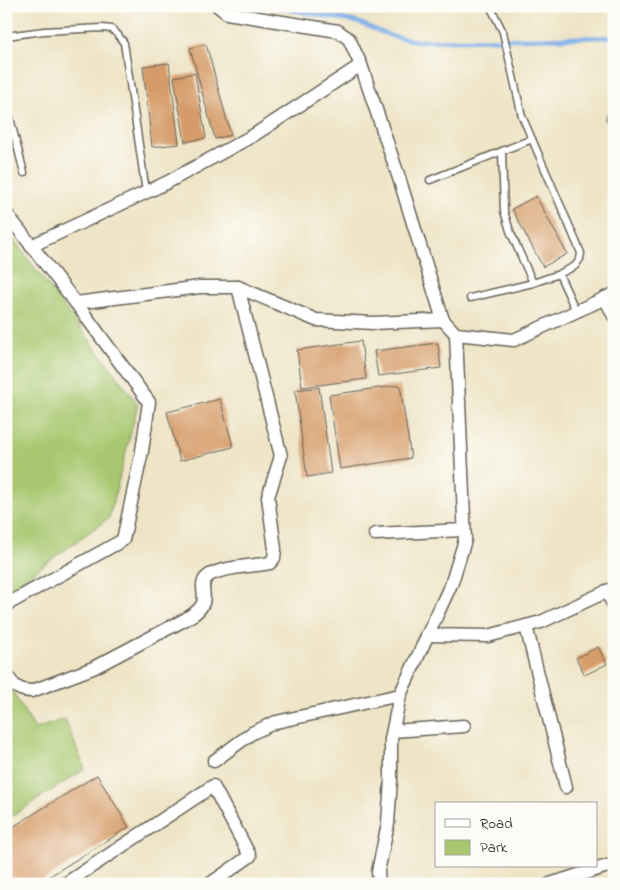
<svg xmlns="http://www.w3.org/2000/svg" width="620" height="890" viewBox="0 0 620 890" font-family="'Indie Flower',sans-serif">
  <rect width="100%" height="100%" fill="#fdfcf7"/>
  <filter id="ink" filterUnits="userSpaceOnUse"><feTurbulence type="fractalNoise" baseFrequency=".02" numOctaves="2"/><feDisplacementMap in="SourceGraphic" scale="10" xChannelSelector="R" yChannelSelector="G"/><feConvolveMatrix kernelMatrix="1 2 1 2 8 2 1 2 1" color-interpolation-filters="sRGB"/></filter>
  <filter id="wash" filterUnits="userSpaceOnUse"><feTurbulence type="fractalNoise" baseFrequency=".0096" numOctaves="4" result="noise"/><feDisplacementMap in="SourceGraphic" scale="20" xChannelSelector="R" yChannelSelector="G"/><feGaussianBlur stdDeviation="1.12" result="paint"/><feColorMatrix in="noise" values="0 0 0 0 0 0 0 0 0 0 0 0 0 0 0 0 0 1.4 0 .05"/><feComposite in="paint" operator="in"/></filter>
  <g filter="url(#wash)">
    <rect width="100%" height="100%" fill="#eee4c6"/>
    <g fill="#a8c76f" stroke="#627246">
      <path d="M6 230 138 404 109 518 6 592Z"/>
      <path d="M6 681 35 729 65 719 85 769 6 820Z"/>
    </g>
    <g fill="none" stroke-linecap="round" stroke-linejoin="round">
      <path stroke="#7cade7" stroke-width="4.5" d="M269 6 357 22 391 36 417 41 614 37"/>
    </g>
    <g id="blocks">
      <g fill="#d59b68">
        <path d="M206 44 231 135 215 139 190 48Z"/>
        <path d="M169 63 179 144 152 147 143 66Z"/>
        <path d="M195 73 206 138 185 142 174 77Z"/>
        <path d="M536 196 567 254 543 267 512 209Z"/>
        <path d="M361 341 366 379 302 387 297 350Z"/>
        <path d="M438 343 441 368 378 376 374 351Z"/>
        <path d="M400 385 411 458 340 469 329 395Z"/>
        <path d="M319 387 331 473 307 477 295 390Z"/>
        <path d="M220 399 233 447 180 461 167 412Z"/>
        <path d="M598 647 607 664 585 675 576 658Z"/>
        <path d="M97 775 129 827 37 884H11L6 875V831Z"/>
      </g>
    </g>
  </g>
  <g filter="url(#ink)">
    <use href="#blocks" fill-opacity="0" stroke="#666258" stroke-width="1"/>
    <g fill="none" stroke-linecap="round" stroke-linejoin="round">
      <g stroke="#666258" stroke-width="9">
        <g id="service">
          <path d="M6 36 44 31 102 28 112 29 118 35 124 43 146 192"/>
          <path d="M6 102 24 173"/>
          <path d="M502 152 504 211 510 231 533 283"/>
          <path d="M430 180 532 139"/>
          <path d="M6 232 15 225"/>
          <path d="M559 274 576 311"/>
          <path d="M470 298 533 283 559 274 575 266 580 259 581 253 522 116 503 32 490 6"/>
        </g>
      </g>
      <g stroke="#666258" stroke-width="15">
        <g id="minor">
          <path d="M218 6 227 13 338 31 349 39 361 65 400 181 443 320 456 334 514 340 614 294"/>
          <path d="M613 118 614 120"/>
          <path d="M6 213 76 303 149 402 142 451 123 540 6 605"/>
          <path d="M31 246 166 183 254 135 361 65"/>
          <path d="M605 298 614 316"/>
          <path d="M76 303 200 287H238L316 320 373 323 443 320"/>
          <path d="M375 534 464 530"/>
          <path d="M606 591 614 605"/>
          <path d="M526 626 566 787"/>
          <path d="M427 635 488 636 541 622 614 588"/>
          <path d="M6 673C12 685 18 691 32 691L93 668 186 619C192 615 200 611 203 603 206 594 199 584 207 577 216 568 251 566 264 564L270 563 274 558 275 549 268 497 281 456 238 287"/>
          <path d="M393 731 464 726"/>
          <path d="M214 761 252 733 276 722 400 695"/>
          <path d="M65 884 213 786 250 856 210 884"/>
          <path d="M379 884 378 872 388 823 391 780V739L400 695 452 582 465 540 456 334"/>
          <path d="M550 884 614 864"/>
        </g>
      </g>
      <use href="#service" stroke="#fff" stroke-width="6"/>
      <use href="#minor" stroke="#fff" stroke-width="12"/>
    </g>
  </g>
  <rect width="620" height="890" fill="none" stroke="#fdfcf7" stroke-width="25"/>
  <rect x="435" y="802" width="162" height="65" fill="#fdfcf7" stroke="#a3a29f"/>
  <rect x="445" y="819" width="25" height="8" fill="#ffffff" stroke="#a3a29f"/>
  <text x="480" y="828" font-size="15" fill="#1c1c1c">Road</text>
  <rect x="445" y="840" width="25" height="15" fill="#a8c76f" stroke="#a3a29f"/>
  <text x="480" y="852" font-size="15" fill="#1c1c1c">Park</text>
</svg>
